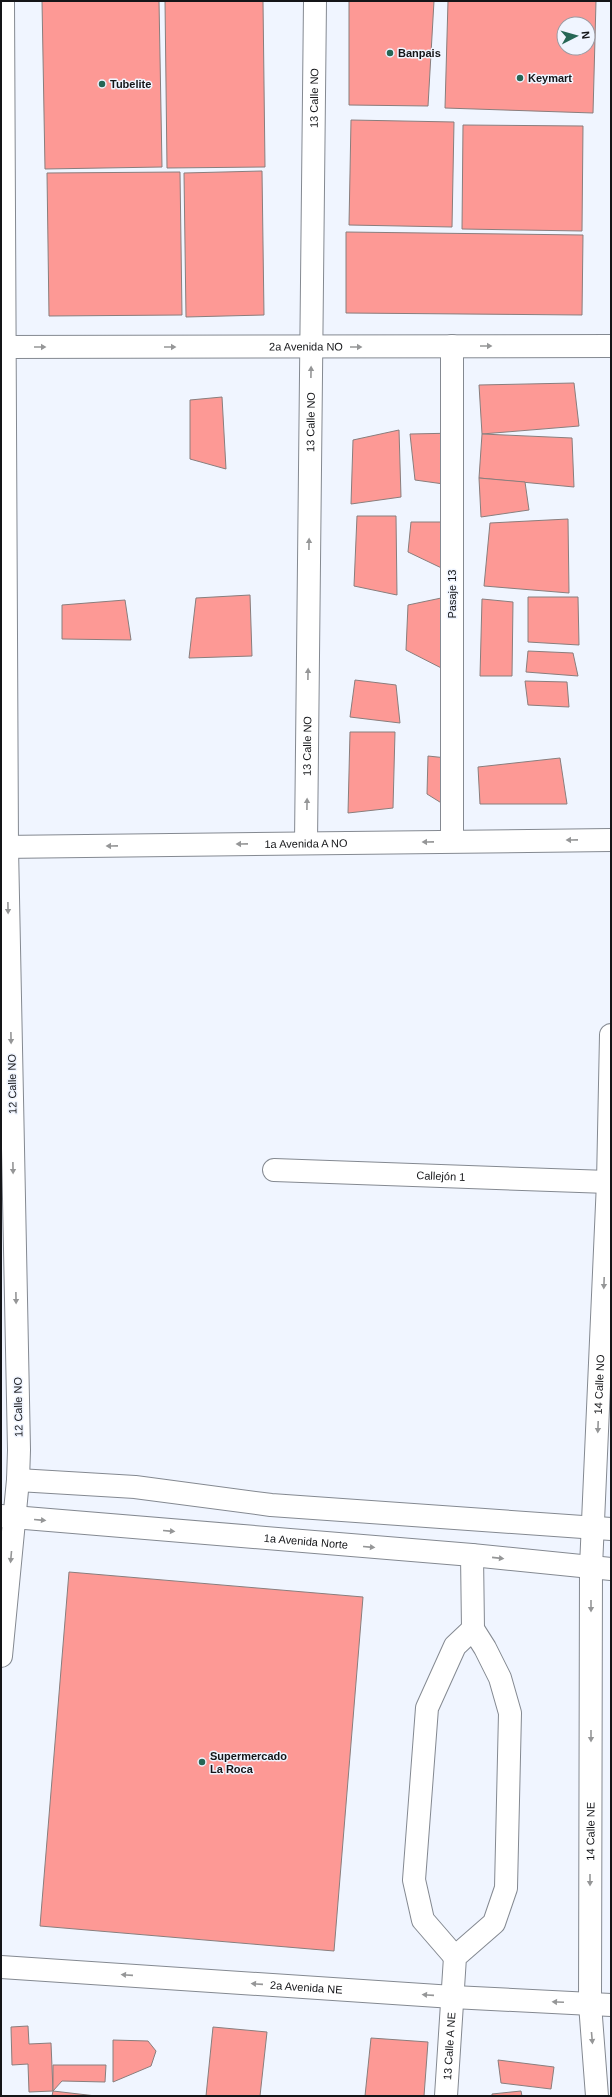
<svg xmlns="http://www.w3.org/2000/svg" width="612" height="2097" viewBox="0 0 612 2097" font-family="Helvetica,sans-serif">
  <rect width="100%" height="100%" fill="#f0f5ff"/>
  <g fill="#fd9995" stroke="#897e7d" fill-rule="evenodd">
    <path d="M42 1H159L162 167 45 169Z"/>
    <path d="M165 1H263L265 167 167 168Z"/>
    <path d="M349 1H434L428 106 349 105Z"/>
    <path d="M448 1H596L593 113 445 108ZM564 24H588V48H564Z"/>
    <path d="M351 120 454 122 452 227 349 225Z"/>
    <path d="M463 125 583 126 582 231 462 229Z"/>
    <path d="M262 171 264 315 186 317 184 173Z"/>
    <path d="M180 172 182 315 49 316 47 173Z"/>
    <path d="M346 232 583 235 582 315 346 313Z"/>
    <path d="M574 383 579 426 482 434 479 385Z"/>
    <path d="M222 397 226 469 190 459V400Z"/>
    <path d="M399 430 401 497 351 504 353 440Z"/>
    <path d="M458 433V486L415 480 410 434Z"/>
    <path d="M482 434 572 438 574 487 479 478Z"/>
    <path d="M479 478 525 482 529 510 481 517Z"/>
    <path d="M357 516H396L397 595 354 586Z"/>
    <path d="M568 519 569 593 484 586 490 523Z"/>
    <path d="M411 522H449L452 573 408 552Z"/>
    <path d="M250 595 252 656 189 658 196 598Z"/>
    <path d="M446 597 455 675 406 650 408 605Z"/>
    <path d="M528 597H578L579 645 528 642Z"/>
    <path d="M482 599 513 602 512 676H480Z"/>
    <path d="M125 600 131 640 62 639V605Z"/>
    <path d="M528 651 573 653 578 676 526 672Z"/>
    <path d="M355 680 396 685 400 723 350 717Z"/>
    <path d="M525 681 567 682 569 707 528 705Z"/>
    <path d="M350 732H395L393 808 348 813Z"/>
    <path d="M428 756 456 759 451 809 427 794Z"/>
    <path d="M560 758 567 804H480L478 767Z"/>
    <path d="M69 1572 363 1597 334 1951 40 1926Z"/>
    <path d="M28 2026 29 2044 51 2043 53 2091 29 2092 28 2064 12 2065 11 2027Z"/>
    <path d="M213 2027 267 2032 260 2096H206Z"/>
    <path d="M371 2038 428 2042 424 2096H365Z"/>
    <path d="M113 2040 148 2041 156 2051 151 2066 113 2082Z"/>
    <path d="M498 2060 554 2067 551 2089 501 2083Z"/>
    <path d="M53 2065H106L105 2082 62 2081 53 2091Z"/>
    <path d="M53 2091 96 2096H52Z"/>
    <path d="M521 2091 522 2096H492V2094Z"/>
  </g>
  <g fill="none" stroke-linecap="round" stroke-linejoin="round">
    <g stroke="#848991" stroke-width="24">
      <g id="minor">
        <path id="s1" d="M1 347 611 346"/>
        <path d="M452 841V346"/>
        <path id="s2" d="M306 843 315 1"/>
        <path id="s3" d="M1 847 611 840"/>
        <path id="s4" d="M274 1170 608 1182"/>
        <path d="M18 1480 135 1487 271 1505 611 1529"/>
        <path id="s5" d="M1 1516 472 1555 611 1569"/>
        <path d="M1 1656 18 1480 19 1450 7 847 3 1"/>
        <path d="M455 1957 423 1920 414 1880 427 1708 455 1646 473 1629"/>
        <path id="s6" d="M1 1967 453 1997 611 2005"/>
        <path id="s7" d="M446 2096 455 1957 494 1923 506 1888 510 1713 500 1678 485 1648 473 1629 472 1555"/>
        <path id="s8" d="M597 2096 590 2004 591 1567 608 1182 611 1035"/>
      </g>
    </g>
    <use href="#minor" stroke="#fff" stroke-width="22"/>
  </g>
  <defs><path id="oneway-solid" d="M-6-.8H1V-3.2L6.5 0L1 3.2V.8H-6Z"/></defs>
  <g fill="#959697">
    <use href="#oneway-solid" transform="translate(486 346)"/>
    <use href="#oneway-solid" transform="translate(40 347)"/>
    <use href="#oneway-solid" transform="translate(170 347)"/>
    <use href="#oneway-solid" transform="translate(356 347)"/>
    <use href="#oneway-solid" transform="translate(311 372) rotate(-89)"/>
    <use href="#oneway-solid" transform="translate(309 544) rotate(-89)"/>
    <use href="#oneway-solid" transform="translate(308 674) rotate(-89)"/>
    <use href="#oneway-solid" transform="translate(307 804) rotate(-89)"/>
    <use href="#oneway-solid" transform="translate(572 840) rotate(179)"/>
    <use href="#oneway-solid" transform="translate(428 842) rotate(179)"/>
    <use href="#oneway-solid" transform="translate(242 844) rotate(179)"/>
    <use href="#oneway-solid" transform="translate(112 846) rotate(179)"/>
    <use href="#oneway-solid" transform="translate(8 908) rotate(89)"/>
    <use href="#oneway-solid" transform="translate(11 1038) rotate(89)"/>
    <use href="#oneway-solid" transform="translate(13 1168) rotate(89)"/>
    <use href="#oneway-solid" transform="translate(604 1283) rotate(92)"/>
    <use href="#oneway-solid" transform="translate(16 1298) rotate(89)"/>
    <use href="#oneway-solid" transform="translate(598 1427) rotate(92)"/>
    <use href="#oneway-solid" transform="translate(40 1520) rotate(5)"/>
    <use href="#oneway-solid" transform="translate(169 1531) rotate(5)"/>
    <use href="#oneway-solid" transform="translate(369 1547) rotate(5)"/>
    <use href="#oneway-solid" transform="translate(11 1557) rotate(95)"/>
    <use href="#oneway-solid" transform="translate(498 1558) rotate(6)"/>
    <use href="#oneway-solid" transform="translate(591 1606) rotate(90)"/>
    <use href="#oneway-solid" transform="translate(591 1736) rotate(90)"/>
    <use href="#oneway-solid" transform="translate(590 1880) rotate(90)"/>
    <use href="#oneway-solid" transform="translate(127 1975) rotate(-176)"/>
    <use href="#oneway-solid" transform="translate(257 1984) rotate(-176)"/>
    <use href="#oneway-solid" transform="translate(428 1995) rotate(-176)"/>
    <use href="#oneway-solid" transform="translate(558 2002) rotate(-177)"/>
    <use href="#oneway-solid" transform="translate(592 2038) rotate(85)"/>
  </g>
  <g fill="#266655" stroke="#f0f5ff" stroke-width="1.5">
    <circle cx="390" cy="53" r="4"/>
    <circle cx="520" cy="78" r="4"/>
    <circle cx="102" cy="84" r="4"/>
    <circle cx="202" cy="1762" r="4"/>
  </g>
  <g text-anchor="middle" dominant-baseline="central" stroke-width="3" stroke-linejoin="round" paint-order="stroke">
    <g font-size="11" font-weight="bold" fill="#141518" stroke="#f0f5ff" text-anchor="start">
      <text x="398" y="53">Banpais</text>
      <text x="528" y="78">Keymart</text>
      <text x="110" y="84">Tubelite</text>
      <text x="210" y="1756">Supermercado<tspan x="210" dy="13">La Roca</tspan></text>
    </g>
    <g font-size="11" fill="#141518" stroke="#f0f5ff">
      <text stroke="none"><textPath href="#s2" startOffset="745">13 Calle NO</textPath></text>
      <text stroke="none"><textPath href="#s1" startOffset="305">2a Avenida NO</textPath></text>
      <text stroke="none"><textPath href="#s2" startOffset="421">13 Calle NO</textPath></text>
      <text transform="translate(452 594) rotate(-90)">Pasaje 13</text>
      <text stroke="none"><textPath href="#s2" startOffset="97">13 Calle NO</textPath></text>
      <text stroke="none"><textPath href="#s3" startOffset="305">1a Avenida A NO</textPath></text>
      <text transform="translate(12 1084) rotate(-91)">12 Calle NO</text>
      <text stroke="none"><textPath href="#s4" startOffset="167">Callejón 1</textPath></text>
      <text stroke="none"><textPath href="#s8" startOffset="712">14 Calle NO</textPath></text>
      <text transform="translate(18 1407) rotate(-91)">12 Calle NO</text>
      <text stroke="none"><textPath href="#s5" startOffset="306">1a Avenida Norte</textPath></text>
      <text stroke="none"><textPath href="#s8" startOffset="265">14 Calle NE</textPath></text>
      <text stroke="none"><textPath href="#s6" startOffset="306">2a Avenida NE</textPath></text>
      <text stroke="none"><textPath href="#s7" startOffset="50">13 Calle A NE</textPath></text>
    </g>
  </g>
  <rect width="612" height="2097" fill="none" stroke="#141518" stroke-width="4"/>
  <g transform="translate(576 36) rotate(84)"><circle r="19" fill="#f0f5ff" stroke="#989ba3"/>
  <path d="M0-3L7 15L0 10L-7 15Z" fill="#266655"/>
  <text y="-6" font-size="11" font-weight="bold" text-anchor="middle" fill="#141518">N</text>
  </g>
</svg>
